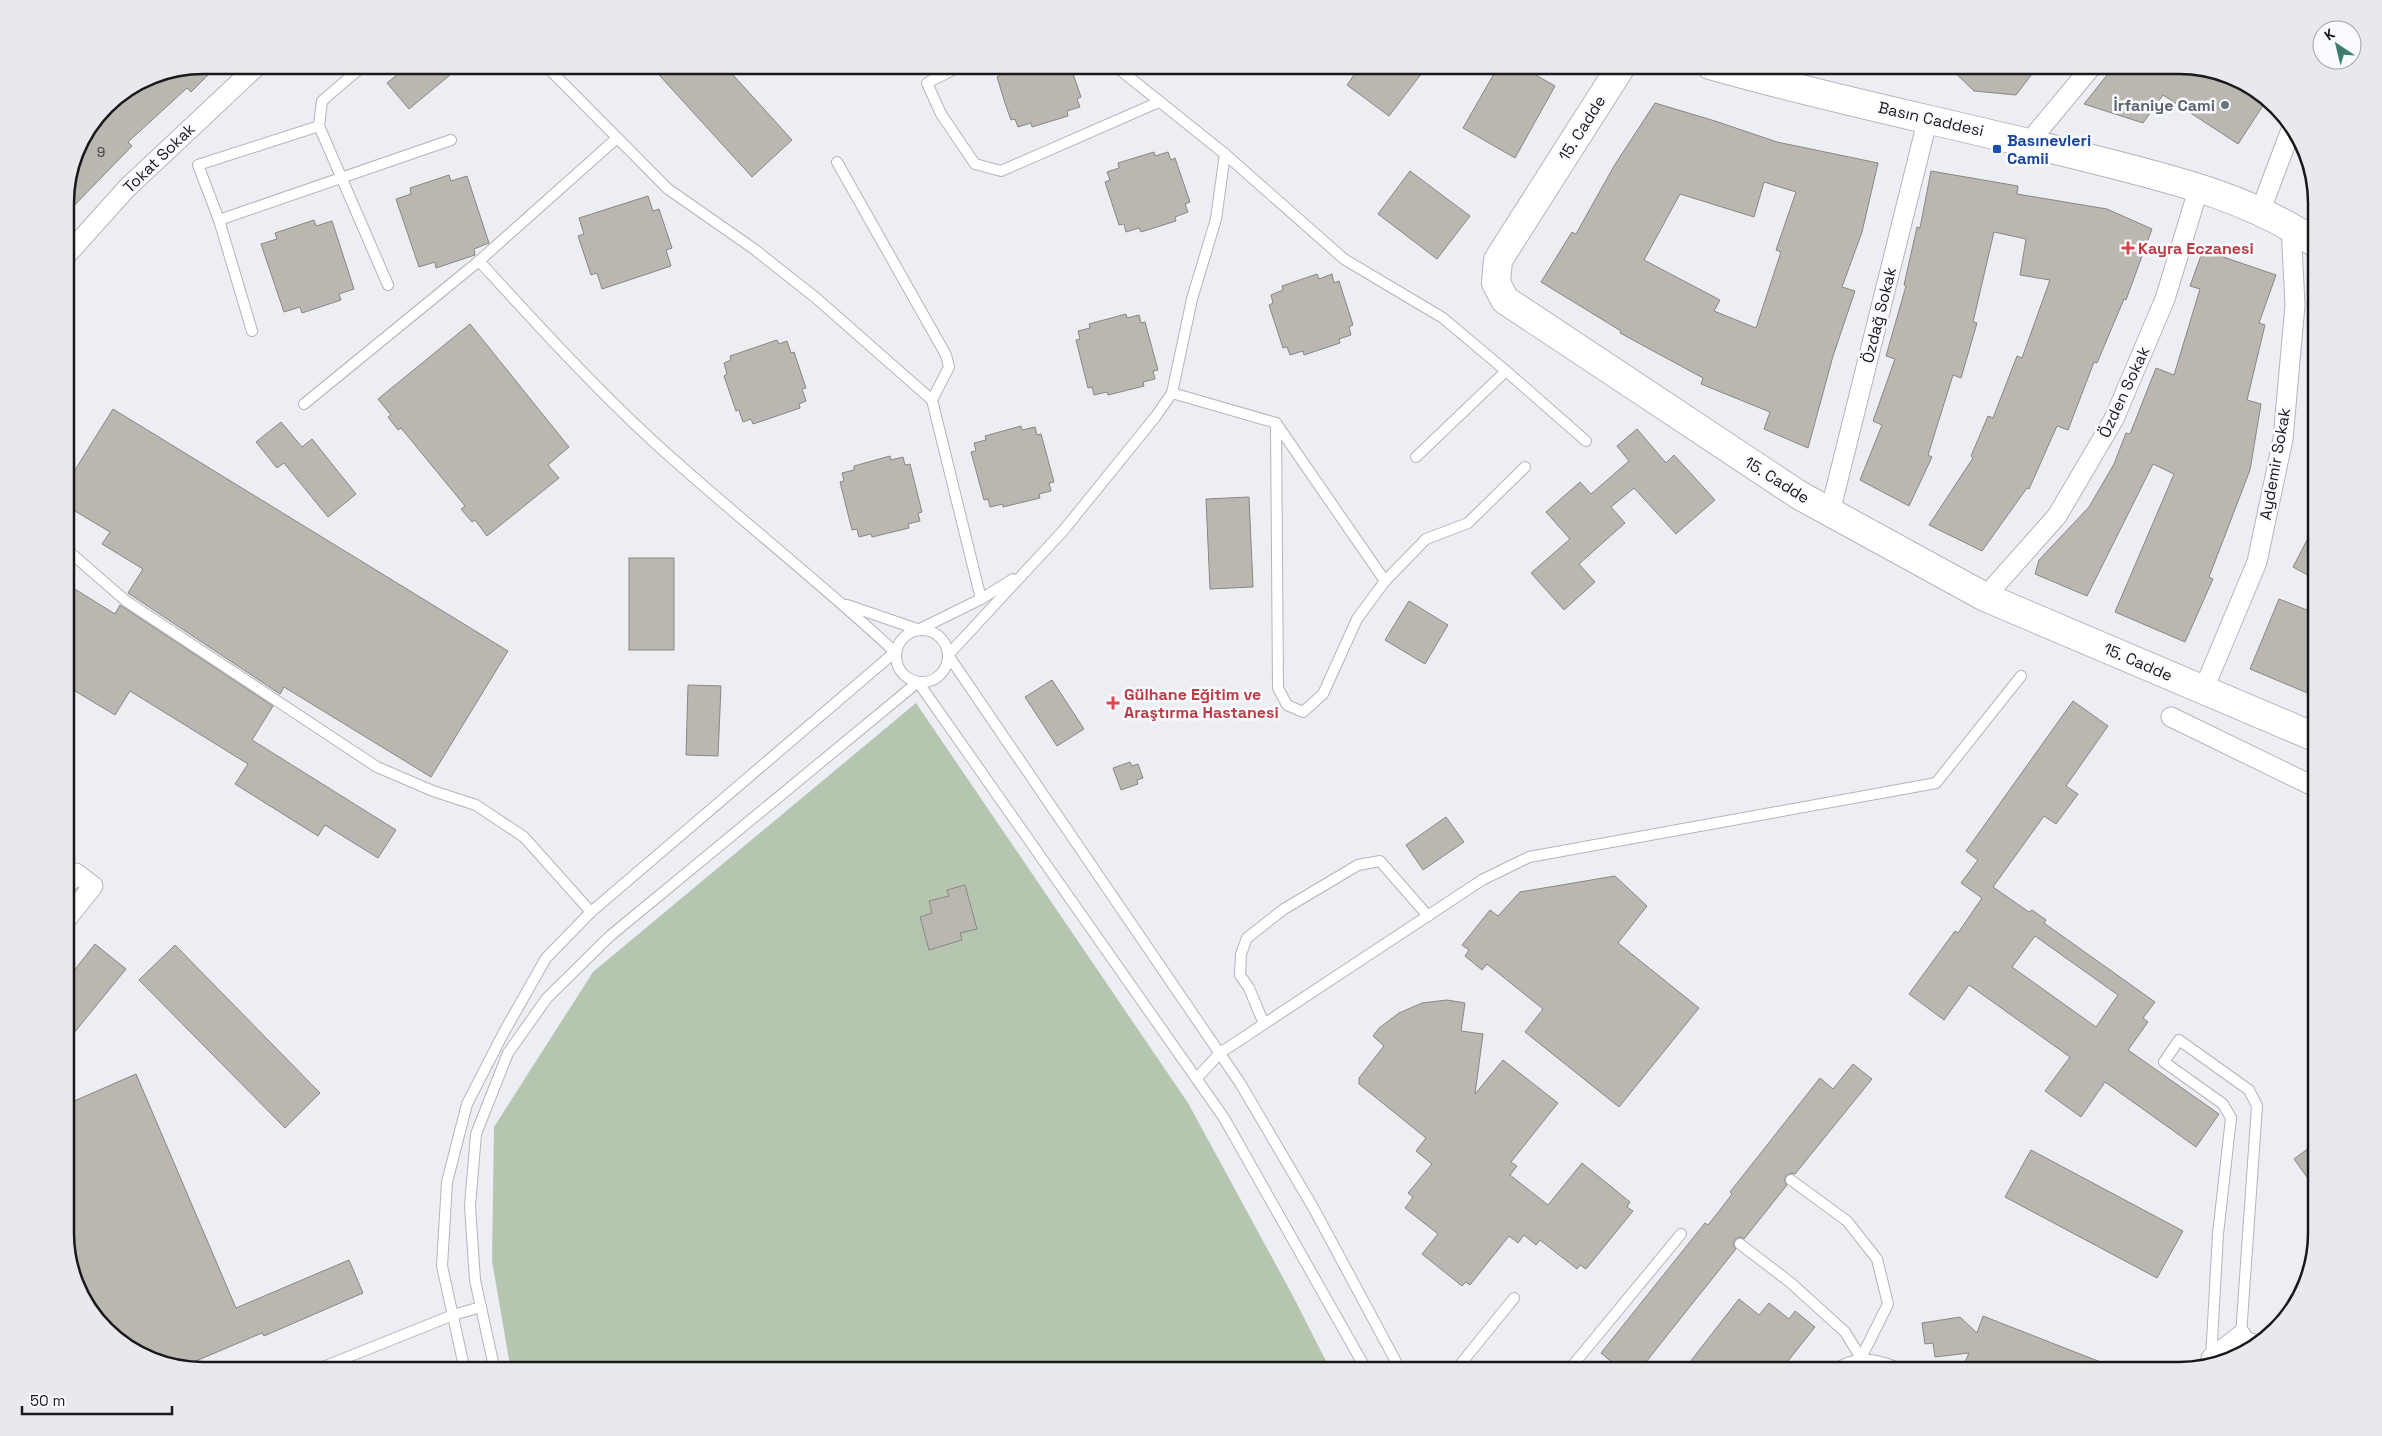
<svg xmlns="http://www.w3.org/2000/svg" width="2382" height="1436" viewBox="0 0 2382 1436" font-family="'Space Grotesk',sans-serif">
  <rect width="100%" height="100%" fill="#eceef4"/>
  <path fill="#b5c5af" d="M916 703 1188 1103 1294 1298 1331 1371H511L492 1261 494 1127 593 972Z"/>
  <g fill="#bab7b1" stroke="#8a8782" fill-rule="evenodd">
    <path d="M201 65H218L191 92 187 88 128 142 132 146 65 215V194L79 142 106 105 150 75Z"/>
    <path d="M409 65H462L409 109 387 83Z"/>
    <path d="M650 65H724L792 140 752 177Z"/>
    <path d="M998 65H1070L1081 97 1077 99 1080 107 1067 111 1068 116 1032 127 1031 123 1018 127 1015 119 1011 120 1005 103 997 77 1001 75Z"/>
    <path d="M1361 65H1428L1389 116 1347 85Z"/>
    <path d="M1499 65H1518L1555 86 1515 158 1463 128Z"/>
    <path d="M1947 65H2039L2016 95 1974 91Z"/>
    <path d="M2115 65H2179L2236 80 2266 101 2238 144 2163 95 2143 123 2084 104Z"/>
    <path d="M1655 103 1715 121 1777 142 1878 163 1862 232 1842 287 1855 291 1833 356 1808 448 1764 429 1770 412 1701 384 1703 378 1620 333 1621 331 1541 282 1572 232 1576 234 1614 166ZM1764 182 1796 192 1776 250 1781 252 1756 328 1714 311 1720 300 1644 260 1680 194 1754 217Z"/>
    <path d="M1154 152 1155 156 1168 152 1171 160 1175 158 1190 202 1185 204 1188 212 1175 217 1176 221 1141 232 1139 228 1126 232 1124 224 1119 225 1105 182 1110 180 1107 172 1119 168 1118 163Z"/>
    <path d="M1410 171 1470 216 1437 259 1378 214Z"/>
    <path d="M1931 171 2018 186 2017 194 2107 209 2152 229 2126 300 2124 299 2097 363 2094 362 2068 430 2057 426 2029 489 2027 488 1982 551 1929 525 1973 458 1971 456 1988 416 1993 418 2017 356 2022 358 2050 280 2020 275 2026 239 1994 232 1973 322 1977 323 1961 378 1953 375 1928 455 1932 457 1909 506 1860 480 1882 425 1873 421 1895 359 1886 356 1906 286 1904 285 1917 227 1920 228Z"/>
    <path d="M449 175 451 181 467 176 489 243 474 249 475 255 436 268 435 262 419 267 396 199 411 194 410 188Z"/>
    <path d="M648 196 653 211 659 209 672 248 666 250 671 266 602 289 597 273 591 275 578 236 584 234 579 218Z"/>
    <path d="M314 220 316 226 332 221 354 289 339 294 341 300 302 313 300 307 284 312 261 244 277 239 275 233Z"/>
    <path d="M2203 250 2276 275 2259 323 2265 325 2247 400 2261 404 2250 470 2209 577 2213 579 2185 642 2115 612 2174 474 2153 464 2087 596 2035 574 2039 560 2089 507 2114 464 2126 433 2130 434 2156 368 2174 375 2200 289 2190 286Z"/>
    <path d="M1317 274 1319 279 1332 274 1334 283 1339 281 1353 325 1349 327 1351 335 1339 339 1340 343 1304 355 1303 351 1290 355 1287 347 1283 348 1269 305 1273 303 1271 295 1283 290 1282 286Z"/>
    <path d="M1126 314 1127 318 1139 315 1141 323 1145 322 1158 370 1153 371 1155 379 1143 382 1144 386 1108 395 1107 392 1094 395 1092 387 1088 388 1076 340 1080 339 1078 331 1090 328 1089 324Z"/>
    <path d="M470 324 569 447 548 465 559 478 487 536 475 520 472 522 461 509 465 506 401 428 398 430 388 417 391 415 378 399Z"/>
    <path d="M777 340 779 344 787 341 791 353 794 352 806 388 802 389 806 401 799 404 800 408 768 419 753 424 751 419 743 422 739 410 736 411 724 376 727 374 724 363 731 360 730 356Z"/>
    <path d="M113 409 508 651 431 777 284 687 280 694 128 593 143 569 102 544 110 532 65 505V486Z"/>
    <path d="M281 422 302 447 312 439 356 494 328 517 284 463 277 468 256 442Z"/>
    <path d="M1021 426 1022 430 1035 427 1037 435 1041 434 1054 482 1049 483 1051 491 1039 494 1040 498 1003 507V504L990 507 988 499 984 500 971 452 976 451 974 443 986 440 985 436Z"/>
    <path d="M1637 429 1666 463 1674 455 1715 500 1676 534 1634 488 1611 507 1625 523 1579 564 1595 582 1564 610 1531 573 1570 539 1546 512 1580 482 1591 494 1629 461 1617 446Z"/>
    <path d="M890 456 891 460 903 457 905 465 910 464 922 512 918 513 920 521 908 524 909 528 872 537 871 534 859 537 857 529 852 530 840 482 844 481 842 473 854 470V466Z"/>
    <path d="M1249 497 1253 587 1210 589 1206 499Z"/>
    <path d="M2317 521V580L2293 567Z"/>
    <rect x="629" y="558" width="45" height="92"/>
    <path d="M65 583 115 614 120 605 273 706 252 740 396 830 378 858 325 825 318 836 235 784 248 764 130 691 115 715 65 685Z"/>
    <path d="M2279 599 2317 614V697L2250 669Z"/>
    <path d="M1409 601 1448 625 1425 664 1385 640Z"/>
    <path d="M1052 680 1084 729 1057 746 1025 697Z"/>
    <path d="M688 685 721 686 718 756 686 755Z"/>
    <path d="M2073 701 2108 726 2066 786 2078 794 2056 824 2044 816 1993 887 2029 912 2032 910 2046 920 2044 923 2155 1002 2143 1018 2148 1022 2128 1050 2219 1114 2196 1147 2105 1082 2081 1117 2045 1091 2070 1057 1969 985 1944 1020 1909 994 1955 931 1958 933 1982 898 1961 883 1978 860 1966 851ZM2035 936 2118 995 2096 1027 2012 967Z"/>
    <path d="M1130 762 1132 766 1138 764 1143 778 1137 780 1138 784 1121 790 1113 768Z"/>
    <path d="M1446 817 1464 842 1423 870 1406 845Z"/>
    <path d="M1615 876 1647 906 1618 943 1699 1008 1619 1107 1525 1032 1543 1009 1487 964 1482 970 1465 956 1469 950 1462 945 1490 910 1498 916 1520 892Z"/>
    <path d="M965 885 977 929 960 933 962 940 929 950 920 917 932 913 929 901 949 896 947 890Z"/>
    <path d="M95 944 126 969 65 1044V982Z"/>
    <path d="M175 945 320 1093 285 1128 139 980Z"/>
    <path d="M1447 1000 1465 1003 1461 1031 1483 1034 1475 1094 1503 1060 1558 1103 1511 1162 1517 1166 1510 1175 1548 1205 1582 1163 1630 1202 1627 1207 1633 1211 1586 1269 1580 1265 1577 1269 1540 1240 1536 1245 1524 1235 1518 1243 1509 1236 1470 1285 1466 1282 1462 1286 1422 1254 1438 1234 1405 1208 1413 1197 1408 1193 1432 1164 1416 1151 1426 1138 1359 1084V1078L1384 1046 1373 1036 1379 1028 1399 1013 1422 1003Z"/>
    <path d="M1853 1064 1872 1079 1795 1174 1791 1173 1786 1176 1784 1180 1787 1185 1744 1239 1740 1237 1735 1239 1733 1244 1736 1249 1676 1324 1639 1371H1608L1614 1364 1601 1353 1705 1223 1708 1225 1720 1210 1732 1194 1730 1192 1820 1078 1833 1089Z"/>
    <path d="M136 1074 236 1308 349 1260 363 1293 264 1336 262 1333 184 1366 134 1352 84 1302 65 1242V1105Z"/>
    <path d="M2317 1142V1191L2294 1159Z"/>
    <path d="M2031 1150 2183 1231 2157 1278 2005 1197Z"/>
    <path d="M1739 1299 1759 1315 1769 1303 1789 1319 1795 1311 1815 1327 1780 1371H1683Z"/>
    <path d="M1983 1316 2121 1370 2120 1371H1961L1969 1353 1935 1357 1933 1343 1925 1344 1922 1323 1960 1317 1977 1333Z"/>
  </g>
  <g fill="none" stroke-linecap="round" stroke-linejoin="round">
    <g stroke="#b4b5bb" stroke-width="12">
      <g id="lane">
        <path d="M364 65 322 101 319 126 388 285"/>
        <path d="M545 65 668 189 754 249 816 298 932 400 981 599"/>
        <path d="M963 65 927 83 941 114 975 164 1001 171 1159 102"/>
        <path d="M1114 65 1225 154 1216 219 1192 299 1172 393 1156 416 1063 531 948 655 1240 1083 1314 1209 1401 1371"/>
        <path d="M1225 154 1344 259 1443 318 1506 371 1416 457"/>
        <path d="M837 162 946 355 949 367 932 400"/>
        <path d="M219 220 198 165 319 126"/>
        <path d="M479 261 617 138"/>
        <path d="M252 331 219 220 451 140"/>
        <path d="M1506 371 1586 441"/>
        <path d="M1172 393 1276 423 1385 581"/>
        <path d="M304 404 479 261C536 323 593 386 655 443 734 515 818 580 895 652L591 912 546 958 504 1032 467 1104 447 1182 442 1266 465 1371"/>
        <path d="M1276 423 1278 688 1287 705 1303 712 1323 694 1357 619 1385 581 1426 539 1468 523 1525 467"/>
        <path d="M65 548 126 601 377 767 433 791 476 805 524 837 591 912"/>
        <path d="M847 605 917 629"/>
        <path d="M920 629 981 599 1013 579"/>
        <circle cx="922" cy="656" r="26"/>
        <path d="M1264 1024 1249 988 1240 975 1241 954 1247 938 1284 909 1358 865 1380 861 1428 916"/>
        <path d="M1197 1078 1220 1053 1482 880 1529 857 1936 783 2021 676"/>
        <path d="M1791 1180 1847 1221 1877 1259 1888 1304 1861 1358 1857 1371"/>
        <path d="M1740 1244 1791 1283 1845 1332 1861 1358"/>
        <path d="M2211 1359 2218 1234 2231 1118 2223 1104 2164 1062 2179 1040 2249 1090 2257 1106 2241 1335 2259 1341"/>
        <path d="M313 1371 453 1315 481 1307"/>
        <path d="M495 1371 475 1280 470 1206 476 1134 508 1053 547 998 610 936 918 682 1224 1118 1367 1371"/>
        <path d="M1455 1371 1514 1298"/>
        <path d="M1568 1371 1681 1234"/>
        <path d="M1833 1371C1860 1352 1877 1360 1906 1371"/>
      </g>
    </g>
    <g stroke="#b4b5bb" stroke-width="21">
      <g id="street">
        <path d="M2029 142 2093 65"/>
        <path d="M2260 212 2292 127"/>
        <path d="M65 257 127 188 258 65"/>
        <path d="M1830 512 1928 118"/>
        <path d="M1985 597 2057 516 2114 419 2165 299 2199 187"/>
        <path d="M2203 691 2257 562 2283 439 2295 305 2291 226"/>
        <path d="M2171 717 2317 788"/>
        <path d="M65 887 76 873 93 886 65 921"/>
        <path d="M2211 1358 2241 1335 2249 1352"/>
      </g>
    </g>
    <g stroke="#b4b5bb" stroke-width="30">
      <g id="secondary">
        <path d="M1622 65 1498 260 1496 283 1505 300 1799 495 1985 597 2317 738"/>
        <path d="M1710 65C1836 101 1965 126 2092 159 2170 179 2250 197 2317 244"/>
      </g>
    </g>
    <use href="#lane" stroke="#fff" stroke-width="10"/>
    <use href="#street" stroke="#fff" stroke-width="19"/>
    <use href="#secondary" stroke="#fff" stroke-width="28"/>
  </g>
  <circle fill="#6b7280" stroke="#fafbff" stroke-width="2" cx="2225" cy="105" r="5"/>
  <rect fill="#1a4fb4" stroke="#fafbff" stroke-width="2" x="1992" y="144" width="10" height="10" rx="2.5"/>
  <g fill="#e0444e" stroke="#fafbff" stroke-width="2">
    <path d="M2125.5 240.5h5v5h5v5h-5v5h-5v-5h-5v-5h5z"/>
    <path d="M1110.5 695.5h5v5h5v5h-5v5h-5v-5h-5v-5h5z"/>
  </g>
  <g text-anchor="middle" dominant-baseline="central" stroke-width="5" stroke-linejoin="round" paint-order="stroke">
    <g font-size="14" fill="#414040">
      <text x="101" y="152">9</text>
    </g>
    <g font-size="16" font-weight="bold" fill="#5b616d" stroke="#fafbff" text-anchor="end">
      <text x="2215" y="105">İrfaniye Cami</text>
    </g>
    <g font-size="16" fill="#19191b" stroke="#fafbff">
      <text transform="translate(1931 119) rotate(13)">Basın Caddesi</text>
      <text transform="translate(1582 128) rotate(-58)">15. Cadde</text>
      <text transform="translate(159 158) rotate(-44)">Tokat Sokak</text>
      <text transform="translate(1879 315) rotate(-76)">Özdağ Sokak</text>
      <text transform="translate(2124 392) rotate(-65)">Özden Sokak</text>
      <text transform="translate(2275 464) rotate(-80)">Aydemir Sokak</text>
      <text transform="translate(1777 480) rotate(32)">15. Cadde</text>
      <text transform="translate(2138 662) rotate(23)">15. Cadde</text>
    </g>
    <g font-size="16" font-weight="bold" fill="#164399" stroke="#fafbff" text-anchor="start">
      <text x="2007" y="140">Basınevleri<tspan x="2007" dy="18">Camii</tspan></text>
    </g>
    <g font-size="16" font-weight="bold" fill="#be3a42" stroke="#fafbff" text-anchor="start">
      <text x="2138" y="248">Kayra Eczanesi</text>
      <text x="1124" y="694">Gülhane Eğitim ve<tspan x="1124" dy="18">Araştırma Hastanesi</tspan></text>
    </g>
  </g>
  <path d="M0 0H2382V1436H0ZM203 74H2179A129 129 0 0 1 2308 203V1233A129 129 0 0 1 2179 1362H203A129 129 0 0 1 74 1233V203A129 129 0 0 1 203 74Z" fill="#e8e9ed" fill-rule="evenodd"/>
  <path fill="none" stroke="#19191b" stroke-width="2.5" d="M203 74H2179A129 129 0 0 1 2308 203V1233A129 129 0 0 1 2179 1362H203A129 129 0 0 1 74 1233V203A129 129 0 0 1 203 74Z"/>
  <g transform="translate(2337 45) rotate(325)"><circle r="24" fill="#fafbff" stroke="#a0a1a4"/>
  <path d="M0-4L9 19L0 12L-9 19Z" fill="#3b7e6f"/>
  <text y="-8" font-size="14" font-weight="bold" text-anchor="middle" fill="#19191b">K</text>
  </g>
  <path d="M22 1406v8h150v-8" fill="none" stroke="#19191b" stroke-width="2.5"/>
  <text x="30" y="1406" font-size="15" fill="#19191b" stroke="#fafbff" stroke-width="4" paint-order="stroke">50 m</text>
</svg>
